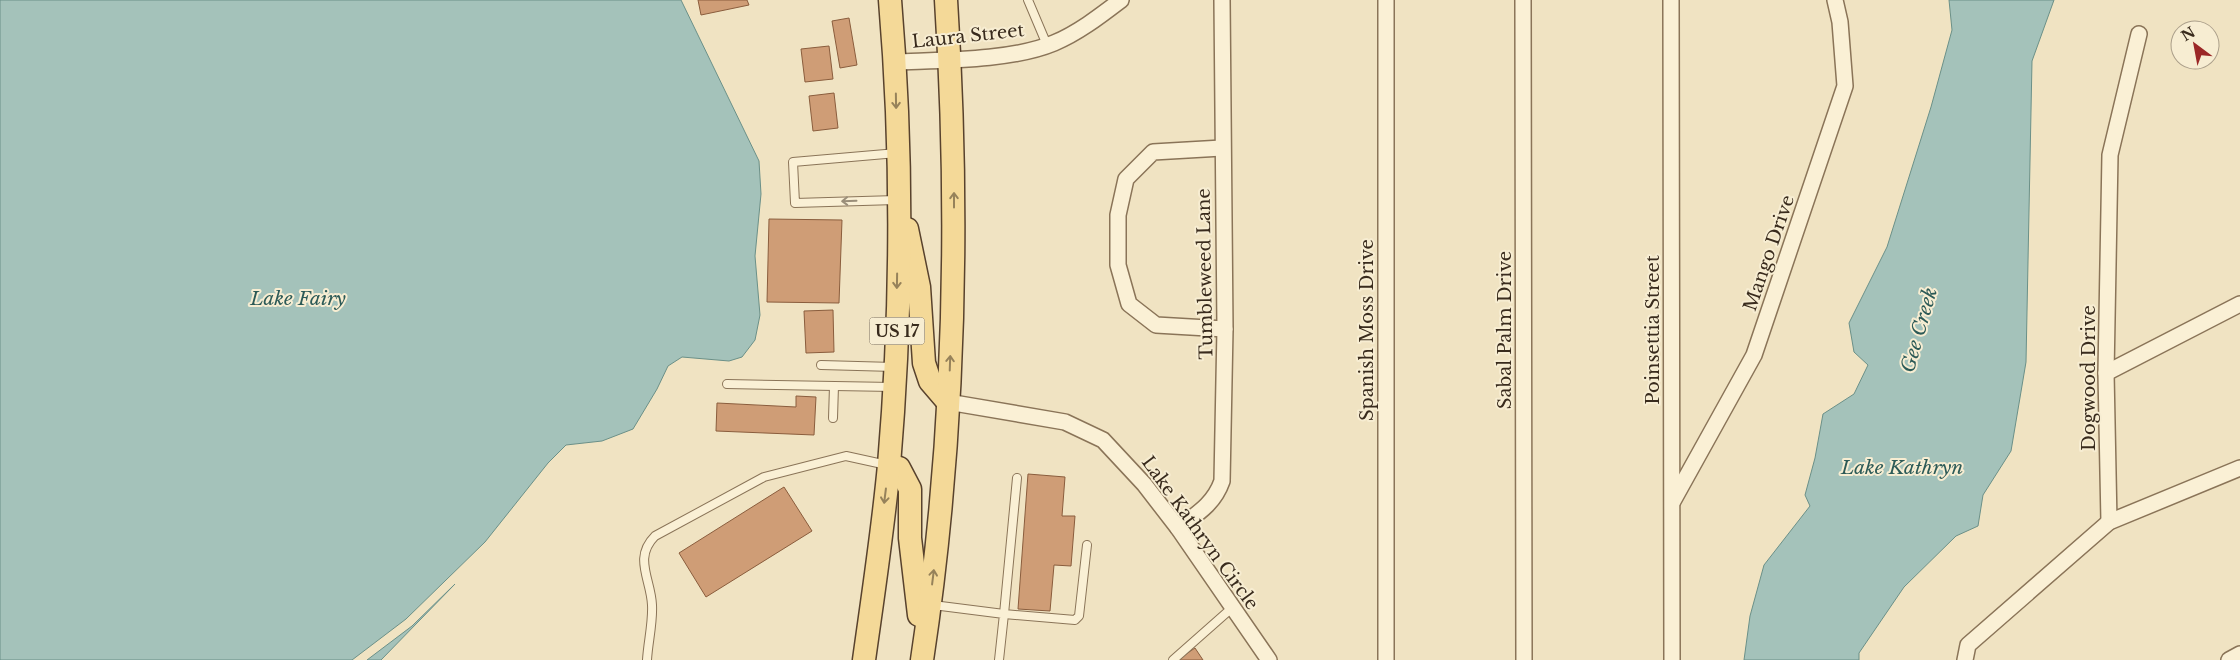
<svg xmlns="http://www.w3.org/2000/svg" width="2240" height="660" viewBox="0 0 2240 660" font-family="'Libre Baskerville',serif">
  <rect width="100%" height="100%" fill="#f0e3c2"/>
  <g fill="#a4c2ba" stroke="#6b9088">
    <path d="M0 0H681L759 161 761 194 755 256 760 315 755 340 742 357 729 361 682 357 668 366 657 389 633 429 602 441 566 445 548 463 485 542 406 619 352 660H0Z"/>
    <path d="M1949 0H2054L2032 61 2026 362 2011 451 1983 495 1978 526 1956 536 1904 587 1859 653V660H1744L1750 616 1764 565 1810 506 1805 495 1815 458 1823 414 1854 394 1868 365 1854 352 1849 323 1887 247 1931 107 1952 30Z"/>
    <path d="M455 584 381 660H367L412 626Z"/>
  </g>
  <g fill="#cf9d76" stroke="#8a5d3d">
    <path d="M698 0H747L749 5 701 15Z"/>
    <path d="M849 18 857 65 840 68 832 21Z"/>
    <path d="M829 46 833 79 805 82 801 49Z"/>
    <path d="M834 93 838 128 813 131 809 96Z"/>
    <path d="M769 219 842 220 839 303 767 302Z"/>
    <path d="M833 310 834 352 806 353 804 311Z"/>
    <path d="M796 396 816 397 814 435 716 431 717 403 796 407Z"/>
    <path d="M1028 474 1065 477 1062 516H1075L1071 566 1054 565 1050 611 1018 609Z"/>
    <path d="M784 487 812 531 706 597 679 553Z"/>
    <path d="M1195 648 1203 660H1177Z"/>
  </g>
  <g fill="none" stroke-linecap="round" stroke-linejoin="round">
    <g stroke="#8a7458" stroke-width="10">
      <g id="service">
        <path d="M1028 0 1047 45"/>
        <path d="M896 200 795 203 793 162 897 153"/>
        <path d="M821 365 894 367"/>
        <path d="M727 384 893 387"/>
        <path d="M833 418 834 386"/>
        <path d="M1017 478 1004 614 1075 620 1079 616 1087 545"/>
        <path d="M933 605 1004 614 999 660"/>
        <path d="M647 660C648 642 653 623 652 605 651 579 633 558 655 536L764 477 846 456 887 465"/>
        <path d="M1173 660 1233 607"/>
      </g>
    </g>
    <g stroke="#8a7458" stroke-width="18">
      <g id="minor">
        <path d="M1386 0V660"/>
        <path d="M1523 0 1524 660"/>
        <path d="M1671 0 1672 660"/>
        <path d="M895 62C942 60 1011 61 1054 43 1078 33 1100 16 1121 0"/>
        <path d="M1222 148 1153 152 1126 179 1118 215V265L1129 304 1156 325 1225 329"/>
        <path d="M2106 373 2240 304"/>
        <path d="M948 402 1065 422 1103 440 1144 484 1178 528 1269 660"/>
        <path d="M1673 501 1754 355 1845 86 1840 22 1835 0"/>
        <path d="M2109 522 2106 373 2110 155 2139 34"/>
        <path d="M1178 528C1197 514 1214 504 1222 481L1225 329 1222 0"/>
        <path d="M1965 660 1968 645 2109 522 2240 468"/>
        <path d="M2229 660 2240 654"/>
      </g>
    </g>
    <g stroke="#58422d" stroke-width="25">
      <g id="primary">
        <path d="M907 229 919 287 924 363 930 381 948 402"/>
        <path d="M889 465 899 468 910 489V538L919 615"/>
        <path d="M864 660C873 595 883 530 889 465 902 311 903 154 890 0"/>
        <path d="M922 660C955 442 960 220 946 0"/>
      </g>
    </g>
    <use href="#service" stroke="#faf0d5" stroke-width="8"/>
    <use href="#minor" stroke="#faf0d5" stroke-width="15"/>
    <use href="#primary" stroke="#f4d998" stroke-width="22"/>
  </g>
  <defs><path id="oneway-shaft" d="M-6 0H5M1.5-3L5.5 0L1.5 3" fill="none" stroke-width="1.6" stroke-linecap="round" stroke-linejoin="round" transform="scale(1.25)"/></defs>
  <g stroke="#96825a">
    <use href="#oneway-shaft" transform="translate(896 101) rotate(89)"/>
    <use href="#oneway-shaft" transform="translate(954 200) rotate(-90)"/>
    <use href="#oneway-shaft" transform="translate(897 281) rotate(91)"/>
    <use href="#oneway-shaft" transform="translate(950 363) rotate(-88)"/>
    <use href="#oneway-shaft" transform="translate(885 496) rotate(97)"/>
    <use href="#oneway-shaft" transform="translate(933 577) rotate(-83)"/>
  </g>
  <use stroke="#9a8e79" href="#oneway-shaft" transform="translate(849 201) rotate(178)"/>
  <g text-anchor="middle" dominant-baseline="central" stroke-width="4" stroke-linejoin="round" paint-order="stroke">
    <rect fill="#f7edd2" stroke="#726553" stroke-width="1" x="869.5" y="317.5" width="55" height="27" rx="4"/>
    <g font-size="16" font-weight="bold" fill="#392b1d">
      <text x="897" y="331">US 17</text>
    </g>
    <g font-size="18" fill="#392b1d" stroke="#f7edd2">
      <text transform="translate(968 36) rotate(-6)">Laura Street</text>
      <text transform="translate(1769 253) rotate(-71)">Mango Drive</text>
      <text transform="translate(1205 274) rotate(-91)">Tumbleweed Lane</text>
      <text transform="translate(1367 330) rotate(-90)">Spanish Moss Drive</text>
      <text transform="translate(1505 330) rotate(-90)">Sabal Palm Drive</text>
      <text transform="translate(1653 330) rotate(-90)">Poinsettia Street</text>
      <text transform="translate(2089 378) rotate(-90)">Dogwood Drive</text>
      <text transform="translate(1200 533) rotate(54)">Lake Kathryn Circle</text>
    </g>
    <g font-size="19" font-style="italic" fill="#2c5a57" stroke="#f7edd2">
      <text x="298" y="298">Lake Fairy</text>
      <text transform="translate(1919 330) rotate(-74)">Gee Creek</text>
      <text x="1902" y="467">Lake Kathryn</text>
    </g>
  </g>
  <g transform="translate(2195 45) rotate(328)"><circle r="24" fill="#f7edd2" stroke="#ab9f8a"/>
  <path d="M0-4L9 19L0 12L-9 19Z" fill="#9b2726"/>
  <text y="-8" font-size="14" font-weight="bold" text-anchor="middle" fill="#392b1d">N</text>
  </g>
</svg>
